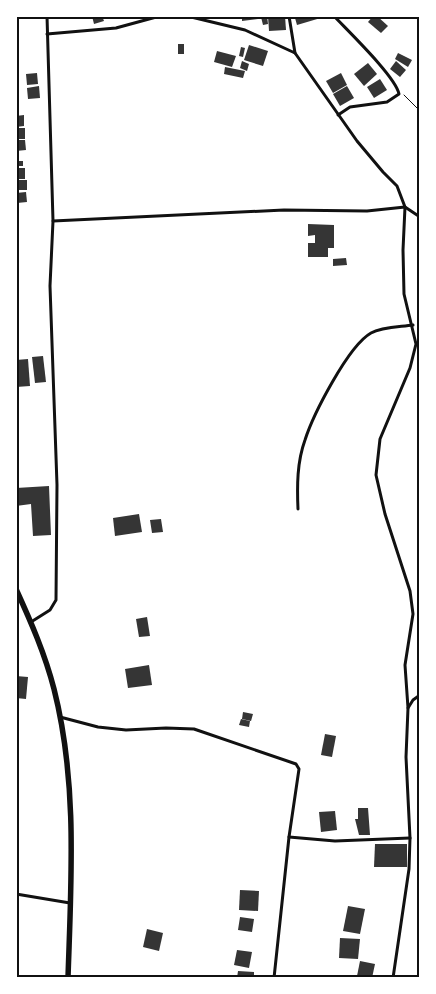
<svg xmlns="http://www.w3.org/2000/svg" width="436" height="994" viewBox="0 0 436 994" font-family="'Public Sans',sans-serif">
  <rect width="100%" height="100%" fill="#fff"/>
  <g fill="#353535">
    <path d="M92 16H102L104 21 94 24Z"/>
    <path d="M242 16H257L258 19 242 21Z"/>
    <path d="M267 16 268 24 263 25 261 17Z"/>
    <path d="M268 16H285L286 30 269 31Z"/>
    <path d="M300 16H323L324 17 297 25 295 18Z"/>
    <path d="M373 16H377L388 26 381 33 368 22Z"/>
    <rect x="178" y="44" width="6" height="10"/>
    <path d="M249 45 268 51 263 66 244 60Z"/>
    <path d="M241 47 245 48 243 57 239 56Z"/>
    <path d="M217 51 236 56 232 67 214 62Z"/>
    <path d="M398 53 412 60 408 67 395 59Z"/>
    <path d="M242 61 249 64 247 71 240 68Z"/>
    <path d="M396 61 406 70 400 77 390 69Z"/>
    <path d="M368 63 377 74 364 86 354 74Z"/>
    <path d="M225 67 245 71 243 78 224 74Z"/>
    <path d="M37 73 38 84 27 85 26 74Z"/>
    <path d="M341 73 347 85 333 93 326 81Z"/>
    <path d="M380 79 387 90 374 98 367 87Z"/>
    <path d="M39 86 40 98 28 99 27 88Z"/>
    <path d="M347 86 354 98 340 106 333 94Z"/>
    <path d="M24 115V126L16 127V116Z"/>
    <rect x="16" y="128" width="9" height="11"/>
    <path d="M16 140H25L26 150 16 151Z"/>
    <rect x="16" y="161" width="7" height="5"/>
    <rect x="16" y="168" width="9" height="11"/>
    <rect x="17" y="180" width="10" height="10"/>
    <path d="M26 192 27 202 17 203 16 193Z"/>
    <path d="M308 224 334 225V248H328V257H308V243H315V235L308 236Z"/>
    <path d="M346 258 347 265 333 266V259Z"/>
    <path d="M43 356 46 382 35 383 32 357Z"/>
    <path d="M28 359 30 386 16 387V360Z"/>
    <path d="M49 486 51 535 33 536 31 504 16 506V488Z"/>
    <path d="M139 514 142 532 115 536 113 518Z"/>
    <path d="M161 519 163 532 152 533 150 520Z"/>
    <path d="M147 617 150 636 139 637 136 619Z"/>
    <path d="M149 665 152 685 128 688 125 669Z"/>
    <path d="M16 676 28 677 26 699 16 698Z"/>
    <path d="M243 712 253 714 251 721 242 719Z"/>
    <path d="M241 719 250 721 249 727 239 725Z"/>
    <path d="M325 734 336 736 332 757 321 755Z"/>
    <path d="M358 808H368L370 835H359L355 819H358Z"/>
    <path d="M335 811 337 830 321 832 319 812Z"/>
    <path d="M375 844H407V867H374Z"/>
    <path d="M240 890 259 891 258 911 239 910Z"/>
    <path d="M348 906 365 909 360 934 343 931Z"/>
    <path d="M240 917 254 919 252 932 238 930Z"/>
    <path d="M147 929 163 933 159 951 143 947Z"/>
    <path d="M340 938 360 939 358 959 339 958Z"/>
    <path d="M237 950 252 952 249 968 234 965Z"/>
    <path d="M360 961 375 964 372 978 357 976Z"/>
    <path d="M238 971 254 972V978H237Z"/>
  </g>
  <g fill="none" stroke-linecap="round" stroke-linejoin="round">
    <path stroke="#111" stroke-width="1" d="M404 95 420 111"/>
    <g stroke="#111" stroke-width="3">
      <path d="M187 16 245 30 295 53"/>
      <path d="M289 16 295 53 357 141 383 172 397 186 405 207 403 250 404 294 416 344 410 368 380 439 376 475 385 514 410 591 413 614 405 665 408 708"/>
      <path d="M334 16C348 31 396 77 399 94L387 102 350 107 338 115"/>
      <path d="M420 16V17"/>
      <path d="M47 34 116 28 160 16"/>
      <path d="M53 221 284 210 367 211 405 207 420 217"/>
      <path d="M298 509C297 486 297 462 305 440 313 415 348 346 371 333 382 327 400 327 413 325"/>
      <path d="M31 622 50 610 56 600 57 485 50 286 53 221 47 16"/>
      <path d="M60 717 98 727 126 730 166 728 194 729 296 764 299 769 289 837 274 978"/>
      <path d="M289 837 335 841 410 838"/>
      <path d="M16 894 70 903"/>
      <path d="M393 978 409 869 410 838 406 757 408 708 413 700 420 695"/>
    </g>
    <path stroke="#111" stroke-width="5.5" d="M16 589C31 622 45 654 54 689 78 783 71 882 68 978"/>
  </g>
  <rect width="436" height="994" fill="none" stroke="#ffffff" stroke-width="35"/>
  <rect x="18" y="18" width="400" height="958" fill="none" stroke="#111" stroke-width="2"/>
</svg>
